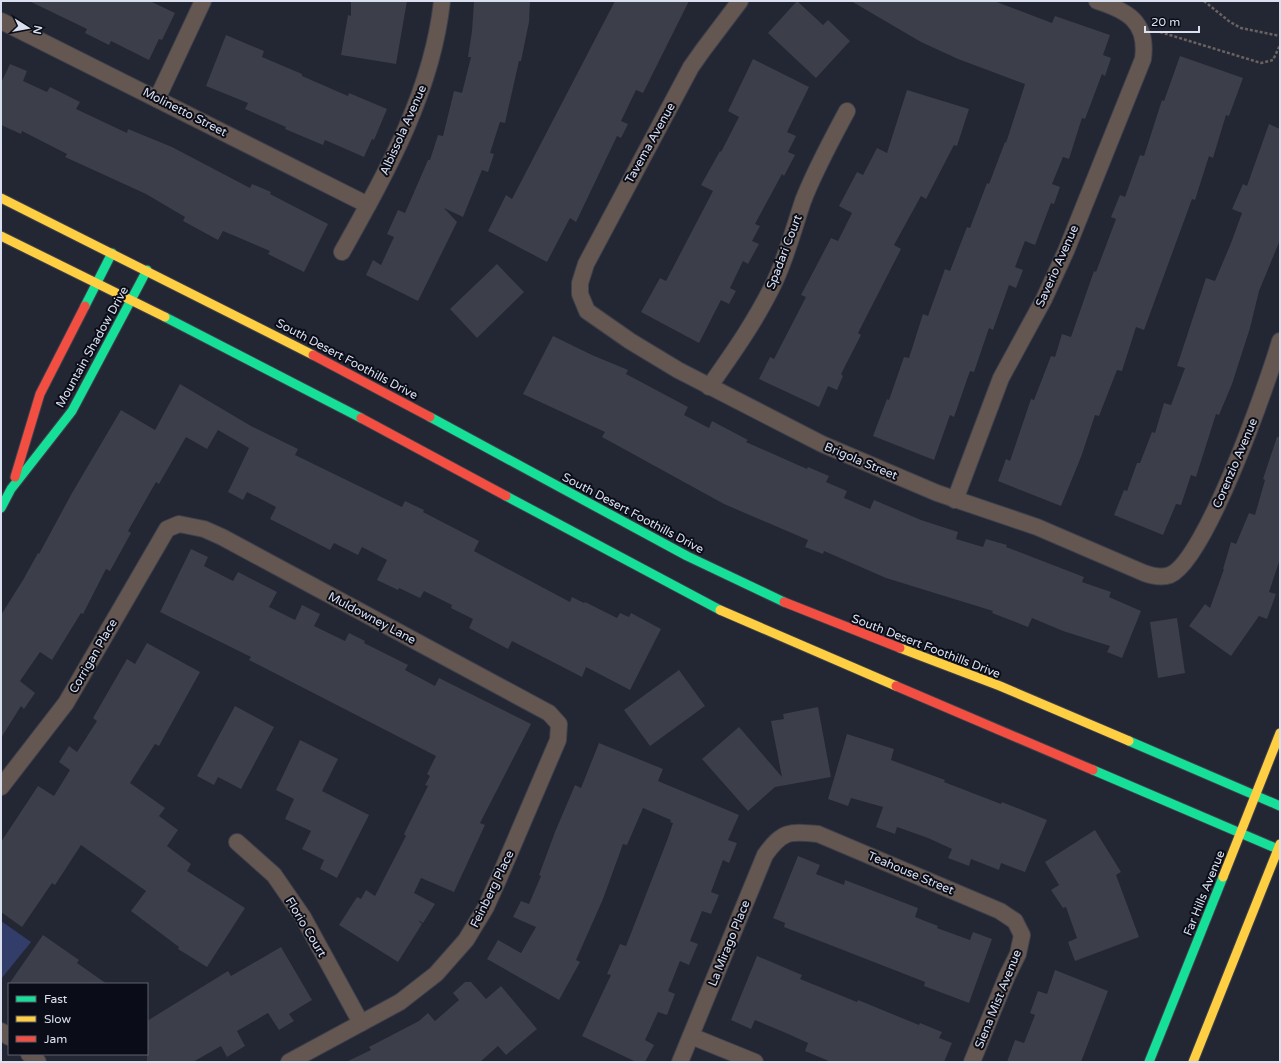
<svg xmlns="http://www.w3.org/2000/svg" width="1281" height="1063" viewBox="0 0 1281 1063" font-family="'Varela Round',sans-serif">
	<rect width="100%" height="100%" fill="#232633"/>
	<polygon fill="#333d6a" points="1,921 31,942 1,979"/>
	<g fill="#3c3e49">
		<polygon points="29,1 150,1 175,13 162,40 159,39 149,60 111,41 109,45 85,33 87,29"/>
		<polygon points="351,1 407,1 396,64 341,55 348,15 351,16"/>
		<polygon points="474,1 530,1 529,22 521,61 519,61 505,123 500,122 490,153 494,154 488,172 482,170 463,217 444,208 457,222 418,301 366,275 373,260 381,265 394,237 387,234 398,210 405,213 428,160 430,160 438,135 443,136 454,91 462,93 471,57 468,57 472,31"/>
		<polygon points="615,1 689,1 643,93 636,90 621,121 628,124 621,138 617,136 576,222 570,218 547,262 488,231 506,195 512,199"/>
		<polygon points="797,1 823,25 828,20 850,41 816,78 768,33"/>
		<polygon points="851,1 994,1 1052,23 1055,16 1110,35 1103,55 1111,58 1105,76 1102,74 1085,119 1082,118 1069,159 1063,157 1052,184 1060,187 1054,204 1051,203 1035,245 1025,241 1015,267 1023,270 1016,288 1009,285 993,330 989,328 974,372 970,371 954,417 950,415 934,460 873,436 887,399 889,400 904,357 909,358 923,314 928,316 945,269 950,271 967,227 970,228 987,183 989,184 1005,142 1006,143 1025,84 958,59 921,42"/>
		<polygon points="226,35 264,51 262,57 302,74 302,76 348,96 349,93 387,109 374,140 372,139 364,157 325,140 323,145 285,129 286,127 245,109 248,103 206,86"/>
		<polygon points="1180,56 1243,78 1229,116 1226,115 1213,158 1209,156 1195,200 1192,199 1144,330 1136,327 1122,371 1117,370 1099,416 1095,415 1081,457 1061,506 998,481 1006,459 1010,461 1031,399 1034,400 1051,356 1055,357 1062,334 1071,337 1094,271 1096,272 1116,219 1111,217 1120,195 1125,197 1140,155 1144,156 1162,100 1164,101"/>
		<polygon points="753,59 809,87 787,132 796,136 788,152 795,155 784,176 782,174 755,224 760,226 752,241 759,244 748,264 743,261 730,288 736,291 729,304 721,300 699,343 641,312 660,278 666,281 713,191 701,185 720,151 721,152 739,117 728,111"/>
		<polygon points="10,64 27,71 23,81 47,92 50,87 80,102 76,109 127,133 128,129 172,147 250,188 252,184 271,192 270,194 328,224 304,272 268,254 270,251 223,231 218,240 183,221 185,217 146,194 65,157 67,154 22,131 21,134 1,125 1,83"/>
		<polygon points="907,90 969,109 957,146 954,145 926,199 921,196 894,245 901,249 858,333 861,335 841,374 843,376 837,390 828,386 819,407 759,379 770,357 774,359 806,297 801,295 831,238 838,241 852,213 839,206 857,172 863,175 877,148 887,153"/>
		<polygon points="1269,124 1280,129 1280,240 1259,291 1250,328 1232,384 1219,415 1216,414 1196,477 1191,475 1181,505 1176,504 1163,535 1114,515 1124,490 1127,491 1137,463 1140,463 1152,432 1155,433 1164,403 1171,405 1185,368 1177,366 1206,278 1215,281 1231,243 1242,213 1232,209 1243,184 1247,186"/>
		<polygon points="497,264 524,292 477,338 450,309"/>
		<polygon points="553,336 592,355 628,370 626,374 688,407 684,415 709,428 712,421 748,440 746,442 807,469 808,467 829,476 826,482 847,491 844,498 870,509 874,500 921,520 958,532 956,539 983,547 986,539 1007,545 1006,547 1084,577 1082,582 1111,592 1109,597 1141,611 1122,658 1107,652 1110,646 1063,631 1032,618 1028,627 992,613 993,611 886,578 824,551 823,554 805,547 808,540 724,504 602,437 605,432 523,394"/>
		<polygon points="180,384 251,426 298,449 295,455 402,507 405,501 424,510 423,512 479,541 474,551 570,602 572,597 584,603 585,602 617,618 620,613 629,617 631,613 661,629 630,690 586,667 582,677 512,641 508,649 469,628 473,619 451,608 452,605 424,591 420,598 399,588 398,590 377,580 387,560 362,547 358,555 334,543 330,550 270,519 276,507 247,492 243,500 228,492 249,448 218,430 207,449 186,437 159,484 156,482 128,531 131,533 110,571 106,569 83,614 81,613 52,660 40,652 20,681 35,693 24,709 21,706 1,738 1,615 23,580 38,553 39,554 72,493 121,410 155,430"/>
		<polygon points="1277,437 1280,437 1280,559 1269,592 1276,594 1267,619 1259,616 1231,656 1189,626 1205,604 1210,608 1224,569 1223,569 1231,542 1236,544 1249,513 1255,515 1265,480 1263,479"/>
		<polygon points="191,549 208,557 204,566 233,581 238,572 277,592 269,607 295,620 302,605 320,614 314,626 345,641 349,633 365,641 364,643 408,665 405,670 435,686 439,678 531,724 480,823 485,825 454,892 421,878 414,893 435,904 423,923 418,920 422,924 398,962 339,925 357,897 361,899 366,890 375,896 406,836 404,834 428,786 425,785 430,776 427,774 436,756 249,660 251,657 160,612"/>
		<polygon points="1177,618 1185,673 1158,678 1150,622"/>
		<polygon points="147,643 200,672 159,746 155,744 130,783 165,808 159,816 178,830 167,846 191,864 187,871 245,908 207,967 178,949 179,947 131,911 146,891 81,845 55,885 52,883 22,927 1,912 1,842 38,786 54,796 70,770 59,762 69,746 77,752 97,721 93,718 127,659 135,664"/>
		<polygon points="679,670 705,706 650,746 624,710"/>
		<polygon points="235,706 274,727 241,789 218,777 214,785 197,776"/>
		<polygon points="818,707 831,777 775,787 748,811 702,759 739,727 782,777 771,721 784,719 783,714"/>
		<polygon points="847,734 894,749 891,760 945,780 944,782 1001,804 1002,802 1047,820 1025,872 1001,863 999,870 971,859 969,866 948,858 952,849 928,838 897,827 895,834 876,827 883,807 851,798 848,806 828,799"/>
		<polygon points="300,740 338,759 322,791 369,815 337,878 320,869 324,860 302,849 311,831 285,819 294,799 276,790"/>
		<polygon points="599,743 663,769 658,781 739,815 728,840 737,843 729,863 723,860 711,892 719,895 711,914 702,911 690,941 698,944 689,965 680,961 668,991 675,994 667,1015 658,1012 645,1040 654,1045 645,1062 636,1062 582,1036 611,975 607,974 620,944 626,946 668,838 673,823 670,822 671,820 643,808 627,845 623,844 603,899 576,960 580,962 559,1000 487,959 498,940 521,953 536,927 513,917 521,901 529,904 541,876 539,875 555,832 575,785 581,788"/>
		<polygon points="1095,830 1121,872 1116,875 1139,937 1075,961 1068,942 1077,938 1066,907 1063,908 1051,890 1059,885 1045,862"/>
		<polygon points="798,856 820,865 816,874 844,885 845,880 918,908 915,917 938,926 937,928 970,940 973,932 992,939 969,1003 924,986 925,982 784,927 785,923 773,918"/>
		<polygon points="43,935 79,960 77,963 107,984 9,984"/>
		<polygon points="281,947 312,1000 289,1014 294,1021 279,1030 268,1013 237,1031 245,1046 227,1057 221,1046 193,1062 147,1062 147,1021 228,971 231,976"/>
		<polygon points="757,956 802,975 800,979 857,1002 858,1000 919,1025 920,1023 942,1032 939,1038 952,1043 944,1062 831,1062 805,1051 808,1043 786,1033 755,1020 751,1029 731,1020"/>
		<polygon points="1055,970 1108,991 1081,1062 1007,1062 1015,1040 1024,1043 1035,1015 1030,1013 1038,991 1047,994"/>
		<polygon points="465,982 471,982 486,999 501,986 537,1029 506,1055 498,1046 480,1062 346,1062 371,1050 369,1047 419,1021 428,1013 435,1021 459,1000 453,993"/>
	</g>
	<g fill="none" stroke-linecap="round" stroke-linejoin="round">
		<g stroke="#3e414c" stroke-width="18">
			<g id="street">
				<path d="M740 1 703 50 691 67 586 264 580 283V294L587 311 630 341 678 370 822 444 937 493 1037 527 1144 573C1152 576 1162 578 1170 575 1206 560 1268 382 1280 341"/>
				<polyline points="1,21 368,205"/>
				<polyline points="157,99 203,1"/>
				<path d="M342 252C386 173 432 93 442 1"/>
				<path d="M709 387C733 353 757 319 775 281 787 255 794 228 803 201 815 170 831 141 847 111"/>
				<path d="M955 500 1001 378 1044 299 1066 251 1143 59C1148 22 1128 11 1097 1"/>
				<polyline points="1,787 66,703 167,529 179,524 204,529 222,537 549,713 559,724 558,740 499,878 486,907 466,940 436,974 400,1002 289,1062"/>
				<polyline points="237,842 274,875 303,917 361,1023"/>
				<polyline points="1,1031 9,1037"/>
				<polyline points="691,1036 755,1062"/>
				<polyline points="29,1054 38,1062"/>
				<path d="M680 1062 765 855C782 831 789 831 818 834L1000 911 1015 921 1022 935 1018 954 1007 976 972 1062"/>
			</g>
		</g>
		<g stroke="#3e414c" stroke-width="11">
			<g id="fast">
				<polyline points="85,306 112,253"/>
				<polyline points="165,317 361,418"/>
				<polyline points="430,417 687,556 784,602"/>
				<polyline points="506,496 720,610"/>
				<polyline points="1,508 11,489 72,411 147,270"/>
				<polyline points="1129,741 1280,806"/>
				<polyline points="1093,770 1280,850"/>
				<polyline points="1149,1062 1223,877"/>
			</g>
		</g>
		<g stroke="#3e414c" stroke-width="11">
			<g id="slow">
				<polyline points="1,198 313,355"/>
				<polyline points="1,236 165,317"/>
				<polyline points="720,610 896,686"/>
				<polyline points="900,648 1000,686 1129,741"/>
				<polyline points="1223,877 1280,733"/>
				<polyline points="1193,1062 1280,844"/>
			</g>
		</g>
		<g stroke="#3e414c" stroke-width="11">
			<g id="jam">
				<polyline points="313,355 430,417"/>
				<polyline points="361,418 506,496"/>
				<polyline points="15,477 40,394 85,306"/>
				<polyline points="784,602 900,648"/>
				<polyline points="896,686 1093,770"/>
			</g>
		</g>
		<g stroke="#6a6261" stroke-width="2.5" stroke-dasharray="3 2" stroke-linecap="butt">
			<polyline points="1204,1 1230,22 1241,28 1280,36"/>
			<polyline points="1160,32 1261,63 1273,60 1280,45"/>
		</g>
		<use href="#street" stroke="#645751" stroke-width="16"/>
		<use href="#fast" stroke="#16e098" stroke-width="9"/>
		<use href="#slow" stroke="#ffcf43" stroke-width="9"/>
		<use href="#jam" stroke="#f24e42" stroke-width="9"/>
	</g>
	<g text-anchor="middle" stroke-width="4" stroke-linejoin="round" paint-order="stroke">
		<g font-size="12" fill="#dbe0f0" stroke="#0a0d17">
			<text transform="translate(185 112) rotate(27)" y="4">Molinetto Street</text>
			<text transform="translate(403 130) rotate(-66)" y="4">Albissola Avenue</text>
			<text transform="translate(650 143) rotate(-61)" y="4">Tavema Avenue</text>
			<text transform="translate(784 252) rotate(-69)" y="4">Spadari Court</text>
			<text transform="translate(1057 266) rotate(-66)" y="4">Saverio Avenue</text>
			<text transform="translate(92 347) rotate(-61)" y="4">Mountain Shadow Drive</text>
			<text transform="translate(347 359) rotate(28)" y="4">South Desert Foothills Drive</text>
			<text transform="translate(861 461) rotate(23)" y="4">Brigola Street</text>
			<text transform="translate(1235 463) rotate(-67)" y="4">Corenzio Avenue</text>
			<text transform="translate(633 513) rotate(28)" y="4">South Desert Foothills Drive</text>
			<text transform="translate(372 618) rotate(28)" y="4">Muldowney Lane</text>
			<text transform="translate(926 646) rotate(21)" y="4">South Desert Foothills Drive</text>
			<text transform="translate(93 656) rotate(-60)" y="4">Corrigan Place</text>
			<text transform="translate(911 873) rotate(23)" y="4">Teahouse Street</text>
			<text transform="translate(492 889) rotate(-64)" y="4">Feinberg Place</text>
			<text transform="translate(1204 893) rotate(-68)" y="4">Far Hills Avenue</text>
			<text transform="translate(306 927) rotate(59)" y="4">Florio Court</text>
			<text transform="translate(729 943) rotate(-68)" y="4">La Mirago Place</text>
			<text transform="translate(998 999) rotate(-68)" y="4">Siena Mist Avenue</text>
		</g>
	</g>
	<rect width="1281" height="1063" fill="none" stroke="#dbe0f0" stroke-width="4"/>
	<rect x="8" y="983" width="140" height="72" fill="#0a0d17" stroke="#5e616e"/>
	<rect x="16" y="996" width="20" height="6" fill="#16e098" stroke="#5e616e"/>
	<text x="44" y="1003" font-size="12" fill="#dbe0f0">Fast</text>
	<rect x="16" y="1016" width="20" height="6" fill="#ffcf43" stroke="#5e616e"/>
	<text x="44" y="1023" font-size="12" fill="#dbe0f0">Slow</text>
	<rect x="16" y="1036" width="20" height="6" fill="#f24e42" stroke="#5e616e"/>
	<text x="44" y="1043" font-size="12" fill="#dbe0f0">Jam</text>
	<g transform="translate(28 28) rotate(101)" stroke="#0a0d17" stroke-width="3" paint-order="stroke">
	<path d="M0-3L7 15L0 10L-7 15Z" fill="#dbe0f0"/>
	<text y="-6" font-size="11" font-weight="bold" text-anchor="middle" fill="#dbe0f0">N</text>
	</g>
	<path d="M1145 26v6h54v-6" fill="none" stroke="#dbe0f0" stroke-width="2"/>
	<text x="1151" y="26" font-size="12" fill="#dbe0f0" stroke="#0a0d17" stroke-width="3" paint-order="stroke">20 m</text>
</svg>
